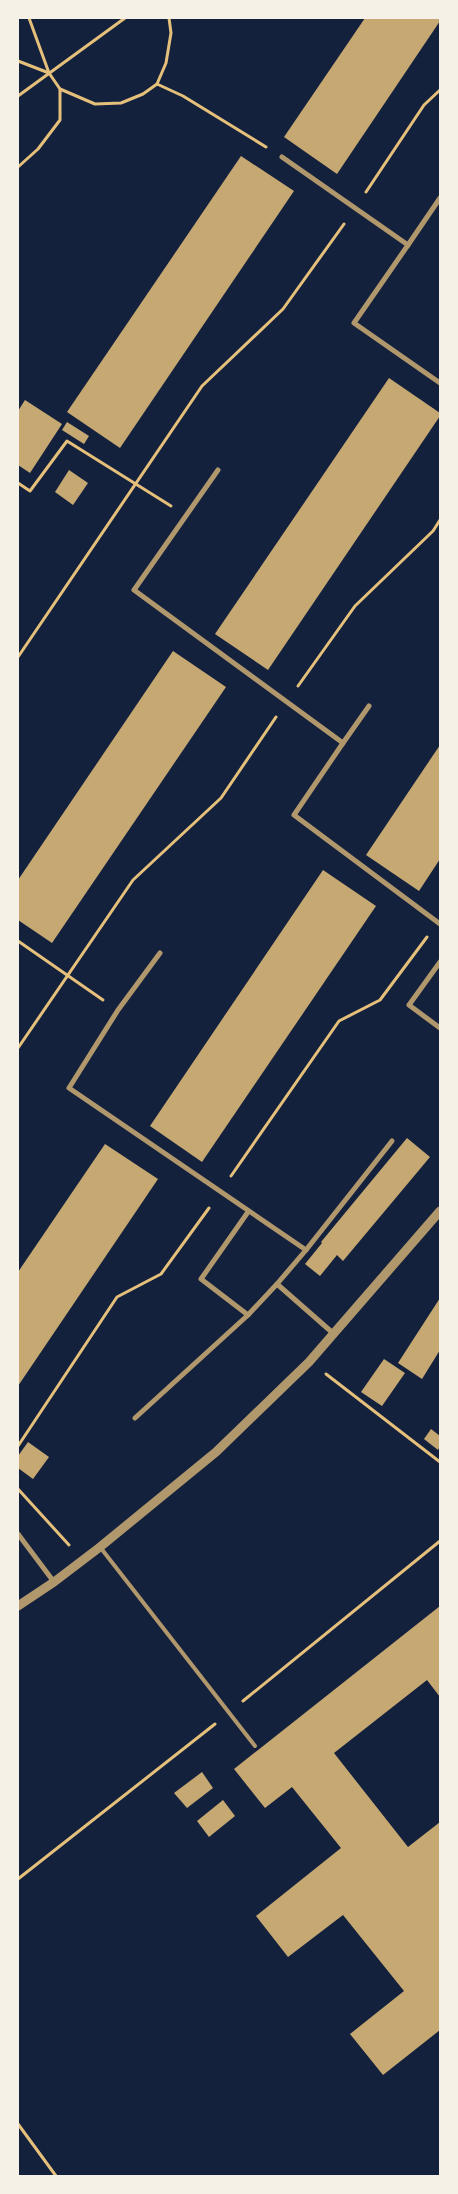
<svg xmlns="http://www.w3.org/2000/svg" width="458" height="2194" viewBox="0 0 458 2194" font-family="'Source Serif 4',serif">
	<rect width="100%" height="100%" fill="#14213d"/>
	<g fill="#c6a872">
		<polygon points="365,18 440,18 440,21 337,174 284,137"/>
		<polygon points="241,156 294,191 120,448 67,412"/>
		<polygon points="389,378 440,413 440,416 268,670 215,634"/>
		<polygon points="25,400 62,424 30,473 18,465 18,411"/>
		<polygon points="67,422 89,436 84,444 62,430"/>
		<polygon points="69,470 88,483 73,505 55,492"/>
		<polygon points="173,651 226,687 52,943 18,920 18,880"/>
		<polygon points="440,745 440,859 419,891 366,855"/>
		<polygon points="323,870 376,906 202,1162 150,1126"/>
		<polygon points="407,1138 430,1157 343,1261 337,1255 320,1276 305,1264 322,1243 321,1242"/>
		<polygon points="105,1144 158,1179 18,1386 18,1272"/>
		<polygon points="440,1298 440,1350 422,1379 398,1363"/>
		<polygon points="384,1359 405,1373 382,1406 361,1392"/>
		<polygon points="431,1429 440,1436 440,1446 438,1450 424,1439"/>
		<polygon points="28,1442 49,1457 33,1479 18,1468 18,1456"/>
		<polygon points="440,1606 440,1697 427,1680 334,1753 408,1847 440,1822 440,2030 383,2075 350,2034 404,1991 343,1915 288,1957 256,1916 341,1848 292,1787 265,1808 234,1769"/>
		<polygon points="202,1772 213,1788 187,1808 174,1793"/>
		<polygon points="223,1800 235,1816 209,1837 197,1821"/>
	</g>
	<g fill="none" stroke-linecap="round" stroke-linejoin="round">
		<g stroke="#e5c07b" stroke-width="3">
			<polyline points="29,18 49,73 60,89"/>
			<polyline points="18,61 49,73"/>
			<polyline points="157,84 183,96 266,147"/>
			<polyline points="18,96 125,18"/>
			<polyline points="18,167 38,149 60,120 60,89 95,104 121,103 143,94 157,84 166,63 171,33 169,18"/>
			<polyline points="366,192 424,105 440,90"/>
			<polyline points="18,483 30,491 67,441 171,506"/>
			<polyline points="18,657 202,386 283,309 344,224"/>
			<polyline points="298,686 355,606 433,531 440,520"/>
			<polyline points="18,941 103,1000"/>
			<polyline points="18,1048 133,880 221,798 276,717"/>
			<polyline points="231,1176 339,1021 380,1000 427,937"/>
			<polyline points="326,1374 440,1462"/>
			<polyline points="18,1446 117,1297 161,1274 209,1208"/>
			<polyline points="18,1489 69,1545"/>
			<polyline points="243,1701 440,1541"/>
			<polyline points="18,1879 215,1724"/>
			<polyline points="18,2124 56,2176"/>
		</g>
		<polyline stroke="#b1986c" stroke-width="4" points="100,1547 255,1746"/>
		<g stroke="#b1986c" stroke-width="5">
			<polyline points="282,157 408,245 354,323 440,383"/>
			<polyline points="408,245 440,198"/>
			<polyline points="218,470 134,590 343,743 294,815 440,924"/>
			<polyline points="343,743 369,706"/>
			<polyline points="160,953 118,1010 69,1088 306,1250 277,1284 334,1334"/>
			<polyline points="440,962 409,1005 440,1028"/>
			<polyline points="306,1250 392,1141"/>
			<polyline points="248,1315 201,1279 248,1212"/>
			<polyline points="135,1418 248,1315 277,1284"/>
			<polyline points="18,1534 54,1582"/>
		</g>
		<polyline stroke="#b1986c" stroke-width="9" points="18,1606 54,1582 100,1547 216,1452 309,1362 440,1211"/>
	</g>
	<rect width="458" height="2194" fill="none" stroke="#f6f1e7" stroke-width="38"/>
</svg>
